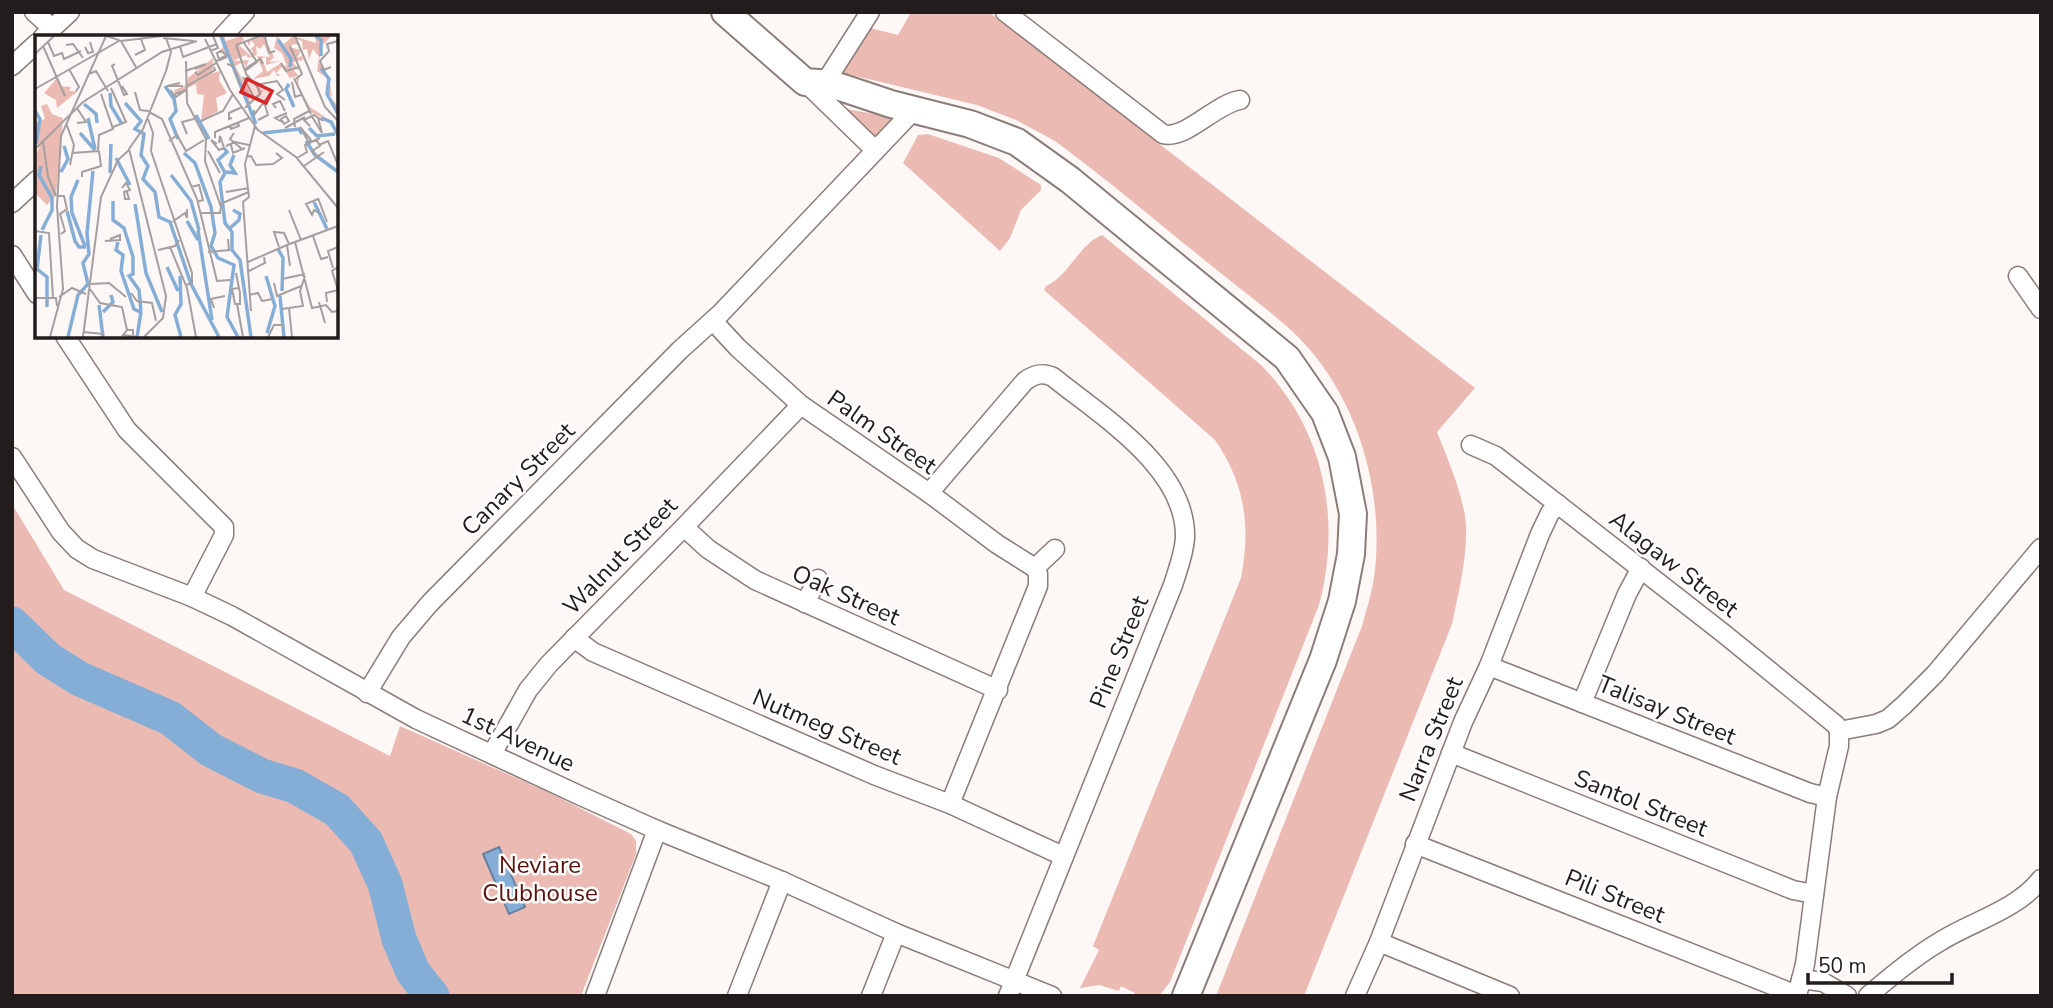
<svg xmlns="http://www.w3.org/2000/svg" width="2053" height="1008" viewBox="0 0 2053 1008" font-family="'Nunito Sans',sans-serif">
	<rect width="100%" height="100%" fill="#fdf7f6"/>
	<g fill="#ebbbb3">
		<path d="M911 12H989L1475 388 1437 432C1447 457 1458 483 1464 510 1471 544 1459 590 1452 624L1304 996H1216L1362 626C1367 608 1373 589 1375 570 1384 485 1355 390 1292 331 1262 304 1228 280 1197 254 1150 216 1104 177 1055 141L1016 120 977 105 843 73 840 68 866 27 898 35Z"/>
		<polygon points="841,108 885,116 891,119 891,121 874,137"/>
		<polygon points="928,134 999,158 1041,185 1041,190 1021,210 1010,238 1000,251 903,163 918,135"/>
		<path d="M1102 235 1261 365C1324 429 1342 519 1319 605L1170 982 1159 996H1134L1135 993 1121 986 1119 991 1099 985 1080 988 1099 950 1093 946 1241 578C1251 527 1245 483 1215 440L1044 290 1046 286C1070 275 1079 244 1102 235Z"/>
		<polygon points="12,504 64,590 390,756 400,726 550,793 631,834 636,841 636,854 581,996 12,996"/>
	</g>
	<polygon fill="#85aed7" stroke="#67829f" stroke-width="2" points="499,847 525,907 509,914 483,854"/>
	<g fill="none" stroke-linecap="round" stroke-linejoin="round">
		<polyline stroke="#85aed7" stroke-width="35" points="12,624 48,659 80,679 170,718 211,750 262,776 295,786 337,810 366,842 385,884 399,939 413,972 432,996"/>
		<g stroke="#8a7c79" stroke-width="21">
			<g id="street">
				<polyline points="34,12 52,28"/>
				<path d="M1005 12 1163 134C1186 140 1215 104 1240 100"/>
				<polyline points="43,37 70,12"/>
				<polyline points="222,37 245,12"/>
				<polyline points="12,66 37,43"/>
				<polyline points="805,82 875,150"/>
				<polyline points="824,84 870,12"/>
				<polyline points="12,203 37,180"/>
				<polyline points="12,255 37,294"/>
				<polyline points="2018,276 2041,309"/>
				<polyline points="713,321 738,348 801,405 929,493 997,544 1035,568"/>
				<polyline points="65,336 127,430 224,527 224,535 192,597"/>
				<polyline points="1471,445 1496,456 1723,633 1836,725 1839,731 1839,746 1827,797 1805,964 1797,996"/>
				<polyline points="12,457 61,532 77,549 93,559 192,597 232,616 416,719 581,796 657,830 782,881 896,933 1052,996"/>
				<path d="M929 493 1025 381C1035 374 1043 372 1053 377 1101 416 1187 468 1185 538 1184 554 1178 569 1173 585L1008 996"/>
				<polyline points="684,527 708,549 755,580 998,690"/>
				<polyline points="1035,568 1055,549"/>
				<polyline points="805,603 818,579"/>
				<polyline points="574,638 593,652 874,775 950,804 1063,856"/>
				<polyline points="1489,666 1810,793 1827,797"/>
				<polyline points="367,693 401,637 430,603 680,350 721,313 914,110"/>
				<polyline points="1582,703 1627,594 1641,568"/>
				<polyline points="1839,731 1876,724 1888,719 1904,705 1935,674 2041,548"/>
				<polyline points="1451,753 1793,890 1814,894"/>
				<polyline points="492,754 528,690 549,664 684,527 801,405"/>
				<polyline points="950,804 1038,586 1038,574 1035,568"/>
				<polyline points="1415,844 1797,995"/>
				<polyline points="1379,942 1510,996"/>
				<polyline points="1801,979 1823,982 1847,996"/>
				<polyline points="595,996 657,830"/>
				<polyline points="737,996 782,881"/>
				<polyline points="871,996 896,933"/>
				<polyline points="1355,996 1379,942 1463,722 1489,666 1540,534 1550,513 1558,504"/>
				<path d="M1868 996C1891 976 1915 956 1941 941 1973 921 2017 910 2041 879"/>
			</g>
		</g>
		<g stroke="#8a7c79" stroke-width="30">
			<polyline id="secondary" points="725,12 805,82 831,84 891,104 970,124 1017,142 1070,180 1287,358 1325,413 1342,457 1353,514 1351,554 1342,601 1323,660 1186,996"/>
		</g>
		<use href="#street" stroke="#fff" stroke-width="18"/>
		<use href="#secondary" stroke="#fff" stroke-width="26"/>
	</g>
	<g text-anchor="middle" stroke-width="5" stroke-linejoin="round" paint-order="stroke">
		<g font-size="24" fill="#221c1c" stroke="#fff">
			<text transform="translate(882 432) rotate(35)" y="8">Palm Street</text>
			<text transform="translate(518 479) rotate(-45)" y="8">Canary Street</text>
			<text transform="translate(620 556) rotate(-46)" y="8">Walnut Street</text>
			<text transform="translate(1674 564) rotate(38)" y="8">Alagaw Street</text>
			<text transform="translate(846 595) rotate(24)" y="8">Oak Street</text>
			<text transform="translate(1119 652) rotate(-68)" y="8">Pine Street</text>
			<text transform="translate(1667 710) rotate(22)" y="8">Talisay Street</text>
			<text transform="translate(827 727) rotate(23)" y="8">Nutmeg Street</text>
			<text transform="translate(518 739) rotate(25)" y="8">1st Avenue</text>
			<text transform="translate(1431 739) rotate(-68)" y="8">Narra Street</text>
			<text transform="translate(1641 803) rotate(22)" y="8">Santol Street</text>
			<text transform="translate(1615 896) rotate(22)" y="8">Pili Street</text>
		</g>
		<g font-size="24" fill="#59110b" stroke="#fff">
			<text x="540" y="873">Neviare<tspan x="540" dy="28">Clubhouse</tspan></text>
		</g>
	</g>
	<g transform="translate(35 35)">
		<rect width="303" height="303" fill="#fdf7f6"/>
		<path d="M185 1H189L191 6 207 1 209 5 203 9 216 21 218 15 214 16 210 11 215 15 220 10 216 5 214 11 212 6 229 1 239 22 234 27 245 26 231 30V22L227 23 232 37 246 28 252 32 247 18 239 13 242 1 249 9 258 1 281 8 280 1H296L286 12 284 27 294 43 297 61 293 59 302 70 303 79 291 59 292 43 282 36 284 22 278 14 274 24 272 14 268 15 267 6 260 3 263 10 259 9 254 12 266 15 262 23 267 21 268 25 258 27 264 36 256 31 264 42 263 51 275 72 296 86 303 100 295 87 276 77 262 51V41L255 43 247 32 241 38 246 40 242 41 239 35 234 41 218 44 228 36 222 21 235 22 229 9 225 14 221 11 222 20 213 23 211 20 198 26 214 25 211 32 208 27 200 31 215 58 214 67 224 58 222 50 228 57 212 71 196 22 183 17 188 12ZM178 23V38L185 36 184 45 192 58 181 63 183 76 166 86 169 60 162 59 161 49 140 59 139 55 152 50 153 43ZM22 43 25 51 36 52 34 56H43L22 73 21 65 9 58ZM12 69 17 79 28 83 21 160 12 170 0 158V119L4 114 0 87 10 84 6 71Z" fill="#ebbbb3"/>
		<path fill="none" stroke="#85aed7" stroke-width="3.5" d="M186 1 221 89M281 1 286 5V21M243 5 256 24 255 32M286 33 294 44 292 59 303 79M254 49 251 54 259 72M130 51 139 64 141 76 135 84 143 104M75 58 76 71 87 89M90 68 106 86 100 94 109 99 106 120 113 131 108 144 120 157 124 182 135 187 156 249 184 302M49 69 61 79 62 88M0 76 5 84 1 109M161 80 174 104M53 83 60 114M286 83 296 87 303 100M274 93 282 101 300 99M45 98 60 115M228 98 264 94 267 99M271 106 280 120 303 137M189 113 192 117 183 125 190 138M149 118 160 128 176 172 180 198 176 211 183 223 199 230 192 282 203 302M81 123 95 150M6 131 4 140 17 163V175L7 195M26 137 33 124 29 111M191 137 200 138 195 130 199 120M75 138 76 109M190 138 185 147 190 188 197 197V215L205 225 216 302M136 140 156 166 164 195M43 145 36 162 37 178 50 211M78 166V185L89 193 98 222V239L94 241 104 255 106 277M279 167 292 194M100 169 111 238 127 277M32 176 40 206 44 212H51M152 186 163 205M195 193 204 185 205 179 198 175M163 195 177 285M6 200 2 234 12 242V272M83 207 81 215 88 220 86 236 99 274 105 277M243 214 248 223 247 256M132 232 143 256M145 241 146 269 140 280 146 302M231 241 240 271 232 298M245 261 249 302M64 270 68 302M68 277 78 267 76 260M33 302 43 260 53 249 48 228 54 219 52 198 58 136M102 302 106 277"/>
		<path fill="none" stroke="#a59f9f" stroke-width="2" d="M72 1 86 6 127 1M260 1 290 72 303 86M230 2 234 18 240 16M128 3 159 6M170 4 195 55 223 95 261 122 303 173M86 6 102 34M13 7 19 21 27 18 29 24 46 16M209 8 222 27 210 36M31 10 38 9 48 23M201 10 211 39 222 51M201 10 225 1M8 11 30 61M145 11 148 22 182 9M255 11 267 39 261 44M50 12 53 18 58 17 55 7M175 16 183 13 178 1M0 19 19 1M100 20 110 15 106 4M151 26 152 68 171 104 170 126 186 172 185 178H165M181 27 183 25 185 24 186 23 192 20 186 16 182 18 183 22 185 24V25L192 22M246 28 251 36 264 32M80 29 77 31 89 60 92 59 87 51M192 29 198 31 205 50M296 32 289 35 285 26 294 16 292 9 303 6M34 34 44 52 41 56M210 34 225 24 228 29M150 36 171 29 160 34M160 37 163 40 181 28M54 39 61 36 73 56M208 42 220 64M259 43 276 79M257 47 260 62 266 60M145 48 132 51H148M221 50 242 46 248 55 242 59 250 65M152 51 180 35 179 32M76 53 91 87 78 92M0 54 84 6M135 55 141 62 151 55 140 59M100 57 105 75 114 76M210 73 225 59 222 51M241 73 238 69 245 66 250 76M219 75V80L235 59M114 77 127 84 162 164 182 246 195 245M276 80 287 98 283 83M251 81 254 86 249 89 246 84ZM197 83 194 84V78L207 72M113 84 118 98 116 116 157 238V248L151 250M223 85 233 80 229 67M166 86 188 76 198 59M247 87 240 83 252 78M31 88 39 110 35 130M42 88 51 87 42 73M203 88 204 91 196 94 195 91ZM275 91 269 85 279 80 288 86M260 92 259 84 274 76M250 93 270 82M199 98 195 104 207 114M152 99 147 87 159 84M180 103V97L214 83M276 105 265 92 273 106H282L285 111 277 116 283 122M8 106 13 142 21 161M134 106 142 100 151 116 169 105M182 109 176 105 184 115 189 113 185 101 184 108M196 110 198 118 210 113M284 110 293 106 303 130M191 111 200 107 214 110M0 114 48 67 127 17 162 6M173 116 185 138M38 118 63 116 64 100 78 94 66 59M211 122 216 121 221 130 238 129 247 123 241 118M262 123 272 117 270 110 285 103M269 131 289 117M47 142V137L66 131 64 116M156 152 164 150 168 165 162 167M87 153 91 148 95 155 89 157 90 164H94L92 157M191 157 214 153M23 161H29L32 174 25 179 30 196 26 199M283 163 292 187M283 164 271 169 277 180 279 175 284 178M185 169 214 157M254 175 266 205M137 187 150 178 152 183V174M0 196 14 198 18 263M278 201 286 224 293 222M70 206 85 205V200L75 204M260 207 277 273 291 270 297 277 303 276M135 212 152 253 161 302M244 212 239 197 249 198 254 209M123 215 140 211 144 205M173 217 194 215 193 204M213 227 252 210M255 231 252 210 303 191M303 232 297 236 303 255M298 233 293 216 303 212M214 236 230 228 229 222M201 238 205 258V269H200L197 254 203 253M247 244 270 239M239 248 242 261 266 251M56 249 74 248 91 262M55 254 65 268 87 272 92 295H98V300M96 258 102 266 117 268 121 286M214 260 223 258 227 266 238 264M24 262 37 253 51 259M0 263H21L22 271M284 267 290 288M292 267 291 258 303 255M202 269 208 302M179 273 176 264 190 261M254 273 257 302M247 274 268 271 265 256 270 241M216 276 208 167 214 162 210 129 220 91M92 295 88 300 103 302M48 297 69 299M15 302 28 254 22 171 26 101 71 1M48 302 66 162 83 125 94 115M109 302 128 283 131 261 94 114 108 94 131 36 136 17 131 3M233 302 239 290H248"/>
		<path fill="#d62828" fill-opacity="0.15" stroke="#d62828" stroke-width="3.5" d="M212 44 237 56 231 68 206 57Z"/>
		<rect width="303" height="303" fill="none" stroke="#221c1c" stroke-width="3.5"/>
	</g>
	<rect width="2053" height="1008" fill="none" stroke="#221c1c" stroke-width="28"/>
	<path d="M1808 973v10h144v-10" fill="none" stroke="#221c1c" stroke-width="3.5"/>
	<text x="1818" y="973" font-size="21" fill="#221c1c" stroke="#ffffff" stroke-width="5" paint-order="stroke">50 m</text>
</svg>
